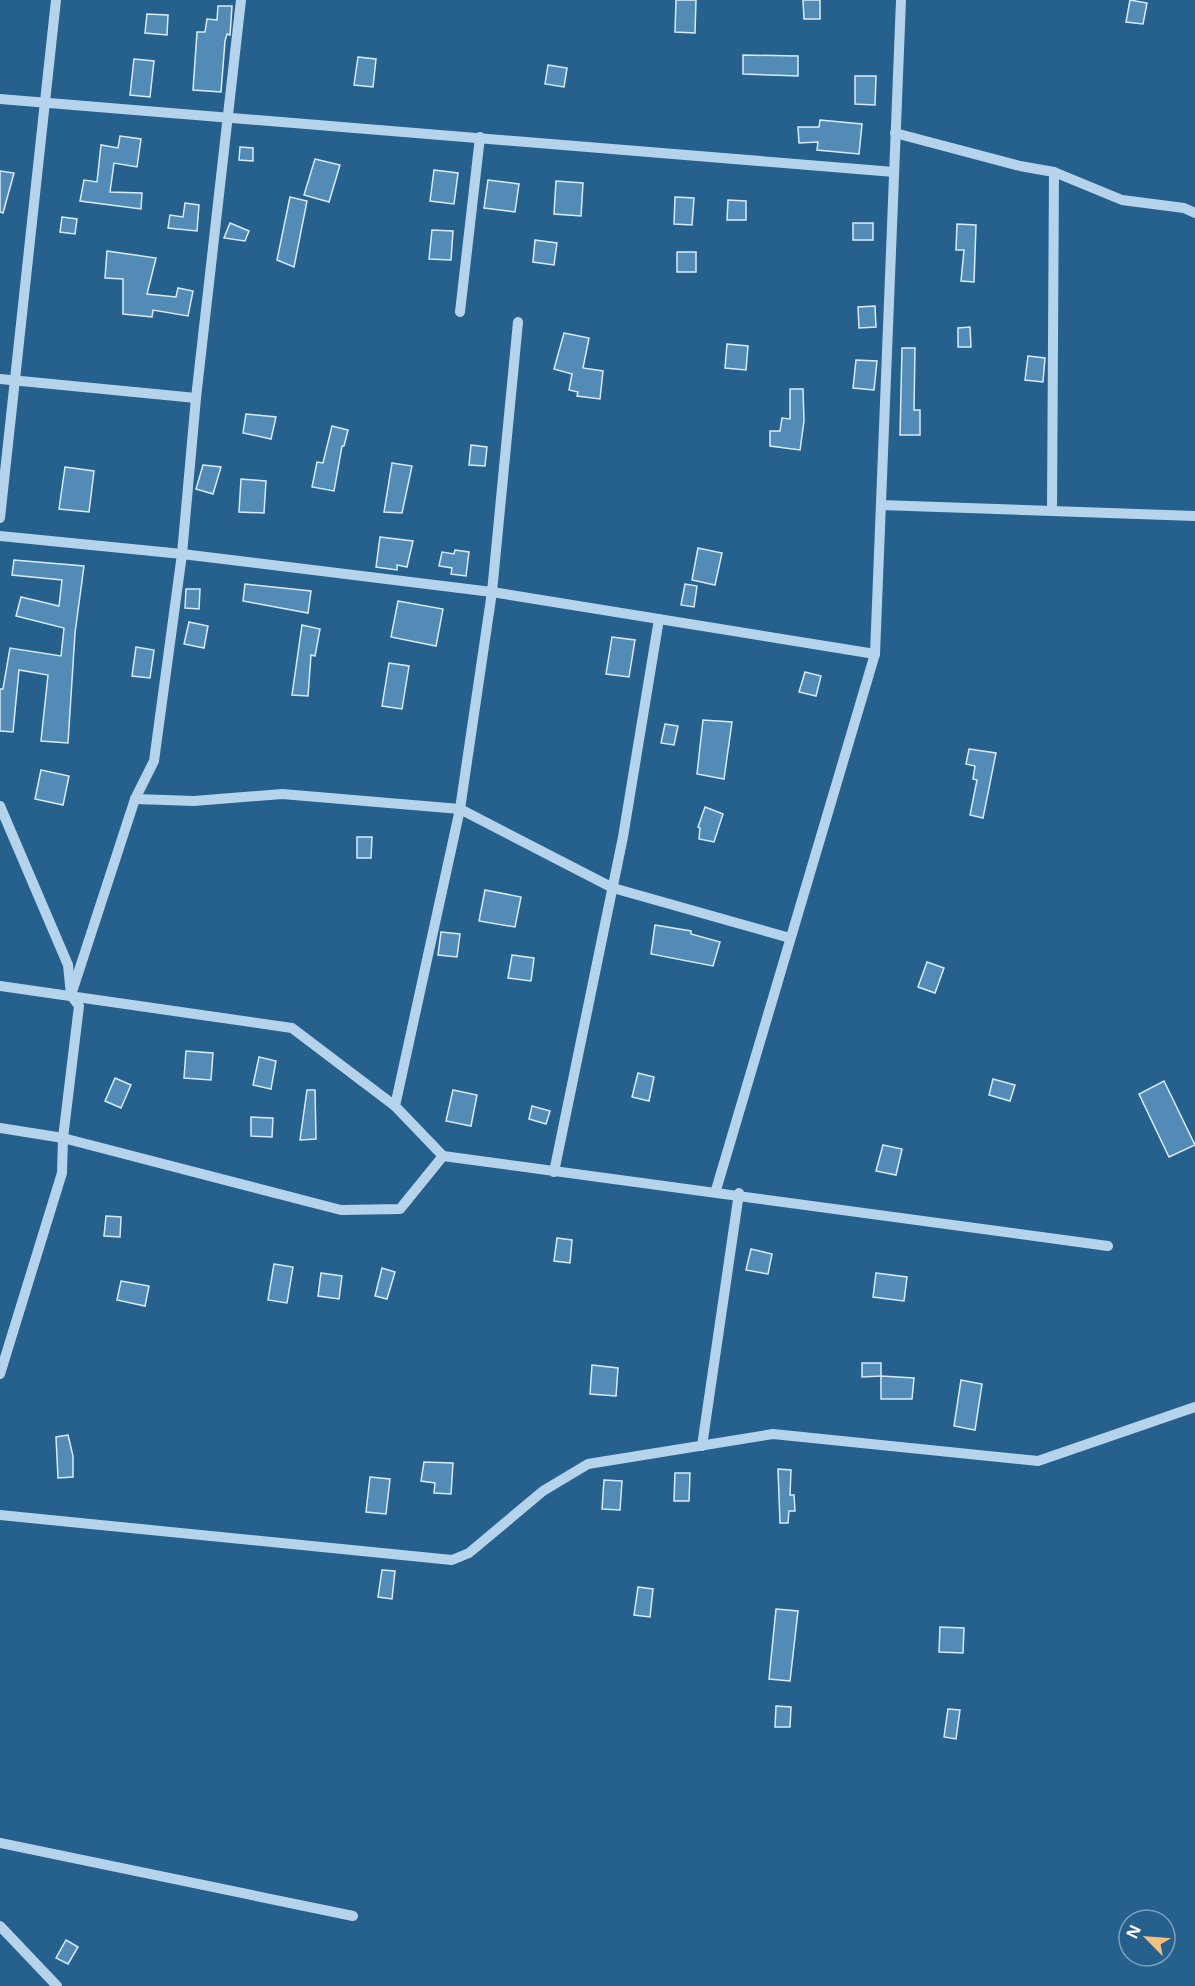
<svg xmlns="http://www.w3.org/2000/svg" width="1195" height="1986" viewBox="0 0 1195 1986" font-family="'Open Sans',sans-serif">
	<rect width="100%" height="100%" fill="#26608d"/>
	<g fill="#528bb5" stroke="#d9ebf8" stroke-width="1.5">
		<polygon points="676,0 696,0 695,33 675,32"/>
		<polygon points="803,0 820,0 820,19 804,19"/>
		<polygon points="1130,0 1147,3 1143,24 1126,22"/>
		<polygon points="218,6 232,6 230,35 227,34 225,41 221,92 193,90 197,32 205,32 207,19 217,20"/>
		<polygon points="147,14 168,15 167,35 145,33"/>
		<polygon points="743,55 798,56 798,76 743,74"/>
		<polygon points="358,57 376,59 373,87 354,85"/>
		<polygon points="134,59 154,61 150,97 130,95"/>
		<polygon points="548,65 567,68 564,87 545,84"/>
		<polygon points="855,76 876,76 875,105 855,104"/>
		<polygon points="820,120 862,124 859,154 817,150 818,142 799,143 798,127 819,127"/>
		<polygon points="120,136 141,139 137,167 114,163 110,192 142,193 141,209 80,201 84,180 97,182 101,145 118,148"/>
		<polygon points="240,147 253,148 253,161 239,160"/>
		<polygon points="315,159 340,165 329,202 304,195"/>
		<polygon points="434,170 458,173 454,204 430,201"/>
		<polygon points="0,171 14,173 3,213 0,212"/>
		<polygon points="488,180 519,184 515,212 484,208"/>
		<polygon points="556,181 583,183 581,216 554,214"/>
		<polygon points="290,197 307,201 294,267 277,260"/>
		<polygon points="675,197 694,198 692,225 674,224"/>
		<polygon points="728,200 746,201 746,220 727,220"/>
		<polygon points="185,203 199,205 197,231 168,228 170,215 183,217"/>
		<polygon points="62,217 77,219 75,234 60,232"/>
		<polygon points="230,223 249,231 245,241 224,238"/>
		<rect x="853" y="223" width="20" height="17"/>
		<polygon points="957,224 976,225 974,282 961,281 964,250 956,250"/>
		<polygon points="432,230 453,231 451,260 429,259"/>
		<polygon points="535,240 557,243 554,265 533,262"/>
		<polygon points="107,251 156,258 147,294 176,297 178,288 193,291 188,316 153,310 152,317 123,314 123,279 105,278"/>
		<rect x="677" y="252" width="19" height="20"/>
		<polygon points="875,306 876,327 859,328 858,307"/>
		<polygon points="970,327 971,347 958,347 958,328"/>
		<polygon points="564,333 589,338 583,368 603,371 600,399 577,396 578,392 569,390 572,374 554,369"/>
		<polygon points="727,344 748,346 746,370 725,368"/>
		<polygon points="902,348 915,348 914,410 920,410 920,435 900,435"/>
		<polygon points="1028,356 1045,358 1043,382 1025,380"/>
		<polygon points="856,360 877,361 874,390 853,388"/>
		<polygon points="790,389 803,389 804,421 800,450 770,446 770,431 780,431 782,418 790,419"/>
		<polygon points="246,414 276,417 271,439 243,433"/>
		<polygon points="332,426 348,430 344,446 342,446 334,491 312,487 317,462 323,463"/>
		<polygon points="471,445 487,447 485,466 469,465"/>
		<polygon points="392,463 412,466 402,513 384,512"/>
		<polygon points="203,465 221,467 213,494 196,489"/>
		<polygon points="65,467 94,471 89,512 59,509"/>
		<polygon points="241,479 266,481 264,513 239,512"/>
		<polygon points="380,537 413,541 407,567 397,565 397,570 376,567"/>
		<polygon points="698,548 722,553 715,585 692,580"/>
		<polygon points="455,550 469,552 466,576 451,574 452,568 439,566 442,552 454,554"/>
		<polygon points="14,560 84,566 75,633 68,743 41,741 48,675 19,670 13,732 0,731 0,689 3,689 10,648 61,656 64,628 16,616 21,597 59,606 62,580 12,575"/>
		<polygon points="245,584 311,591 308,613 243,601"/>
		<polygon points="685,584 697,586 694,607 681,605"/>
		<polygon points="186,589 200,589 199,609 185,608"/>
		<polygon points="398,601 443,609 436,646 391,637"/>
		<polygon points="189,622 208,626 204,648 184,644"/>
		<polygon points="302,625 320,629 315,656 311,655 308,696 292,695"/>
		<polygon points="612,637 635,640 629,677 606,674"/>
		<polygon points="136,647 154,650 150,678 132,676"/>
		<polygon points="389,663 409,666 402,709 382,706"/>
		<polygon points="805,672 821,676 816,696 799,692"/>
		<polygon points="703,720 732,722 724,779 697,774"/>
		<polygon points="665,724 678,726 674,745 661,743"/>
		<polygon points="969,749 996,753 983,818 970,815 977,780 973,779 975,766 966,764"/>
		<polygon points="41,770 69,776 63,805 35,799"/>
		<polygon points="705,807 723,814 714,842 699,839 700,828 698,827"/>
		<polygon points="357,837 372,837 371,858 357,858"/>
		<polygon points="485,890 521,897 515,927 479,921"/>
		<polygon points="655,925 691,931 691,934 720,942 713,966 651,954"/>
		<polygon points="441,932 460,934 457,957 438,955"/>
		<polygon points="512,955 534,958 531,981 508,978"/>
		<polygon points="927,962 944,968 935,993 918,987"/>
		<polygon points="186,1051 213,1053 211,1080 184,1078"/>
		<polygon points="259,1057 276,1061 271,1089 253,1085"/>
		<polygon points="638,1073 654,1077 649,1101 632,1097"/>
		<polygon points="115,1078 131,1085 121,1108 105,1101"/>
		<polygon points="993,1079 1015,1085 1010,1101 989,1095"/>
		<polygon points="1164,1081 1195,1145 1169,1157 1139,1094"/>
		<polygon points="307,1090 315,1090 316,1139 300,1140"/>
		<polygon points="453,1090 477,1095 471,1126 446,1121"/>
		<polygon points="532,1106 550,1111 546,1124 529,1119"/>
		<polygon points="251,1117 273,1118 272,1137 251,1136"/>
		<polygon points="883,1145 902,1149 896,1175 876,1171"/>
		<polygon points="106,1216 121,1217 120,1237 104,1236"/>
		<polygon points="557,1238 572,1240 570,1263 554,1261"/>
		<polygon points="751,1249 772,1254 768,1274 746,1270"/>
		<polygon points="274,1264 293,1267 287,1303 268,1300"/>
		<polygon points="382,1268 395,1272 387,1299 375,1296"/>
		<polygon points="321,1273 342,1276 339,1299 318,1296"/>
		<polygon points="876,1273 907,1277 904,1301 873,1297"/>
		<polygon points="121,1281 149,1286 145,1306 117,1300"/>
		<polygon points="862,1363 881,1363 881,1376 862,1377"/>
		<polygon points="592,1365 618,1368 616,1396 590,1394"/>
		<polygon points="881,1376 914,1378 912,1399 881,1399"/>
		<polygon points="961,1380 982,1384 975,1430 954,1426"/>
		<polygon points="68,1435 73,1456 73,1477 58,1478 56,1437"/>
		<polygon points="424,1462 453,1463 451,1494 434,1493 435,1483 421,1481"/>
		<polygon points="778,1469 791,1470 790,1495 794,1495 795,1511 789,1511 788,1523 780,1523"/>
		<polygon points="675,1473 690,1473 689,1501 674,1501"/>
		<polygon points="370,1477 390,1479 386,1514 366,1512"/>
		<polygon points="604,1480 622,1481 620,1510 602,1509"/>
		<polygon points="382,1570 395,1571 392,1599 378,1597"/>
		<polygon points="638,1587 653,1589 650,1617 634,1615"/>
		<polygon points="776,1609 798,1611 790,1681 769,1679"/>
		<polygon points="940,1627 964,1628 963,1653 939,1652"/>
		<polygon points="776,1706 791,1707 790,1727 775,1727"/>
		<polygon points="948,1709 960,1710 956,1739 944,1737"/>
		<polygon points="66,1940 78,1947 68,1964 56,1958"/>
	</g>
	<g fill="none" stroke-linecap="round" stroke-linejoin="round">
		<g stroke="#b5d4eb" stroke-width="10">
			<polyline points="0,99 894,172"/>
			<polyline points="895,133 1020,166 1054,172 1122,200 1184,208 1195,213"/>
			<polyline points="460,312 480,137"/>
			<polyline points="0,379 196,398"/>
			<polyline points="881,505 1195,516"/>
			<polyline points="1052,511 1054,172"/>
			<polyline points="0,518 56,0"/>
			<polyline points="0,536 182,554 492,592 875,654"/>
			<polyline points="135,799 194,801 282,794 460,809 613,888 790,938"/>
			<polyline points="0,806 68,965 71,995 79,1006 63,1138 62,1173 0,1374"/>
			<polyline points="0,986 292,1028 395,1106"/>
			<polyline points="71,995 135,799 154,761 182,554 196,398 241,0"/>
			<path d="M0 1128 63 1138 341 1210 400 1209 443 1156C664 1185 886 1214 1108 1246"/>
			<polyline points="443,1156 395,1106 460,809 492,592 518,322"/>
			<polyline points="554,1172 623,837 659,619"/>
			<polyline points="716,1190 875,654 901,0"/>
			<polyline points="702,1446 739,1193"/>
			<polyline points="0,1515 452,1560 469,1553 543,1491 588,1464 773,1434 1038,1461 1195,1407"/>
			<polyline points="0,1843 353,1916"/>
			<polyline points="0,1926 57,1986"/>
		</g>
	</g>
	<g transform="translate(1147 1938) rotate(295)"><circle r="28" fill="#26608d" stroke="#7da0bb" stroke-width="1.5"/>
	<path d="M0-4.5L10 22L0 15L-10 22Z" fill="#f4c17a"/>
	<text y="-9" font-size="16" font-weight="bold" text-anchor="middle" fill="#ffffff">N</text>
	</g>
</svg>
